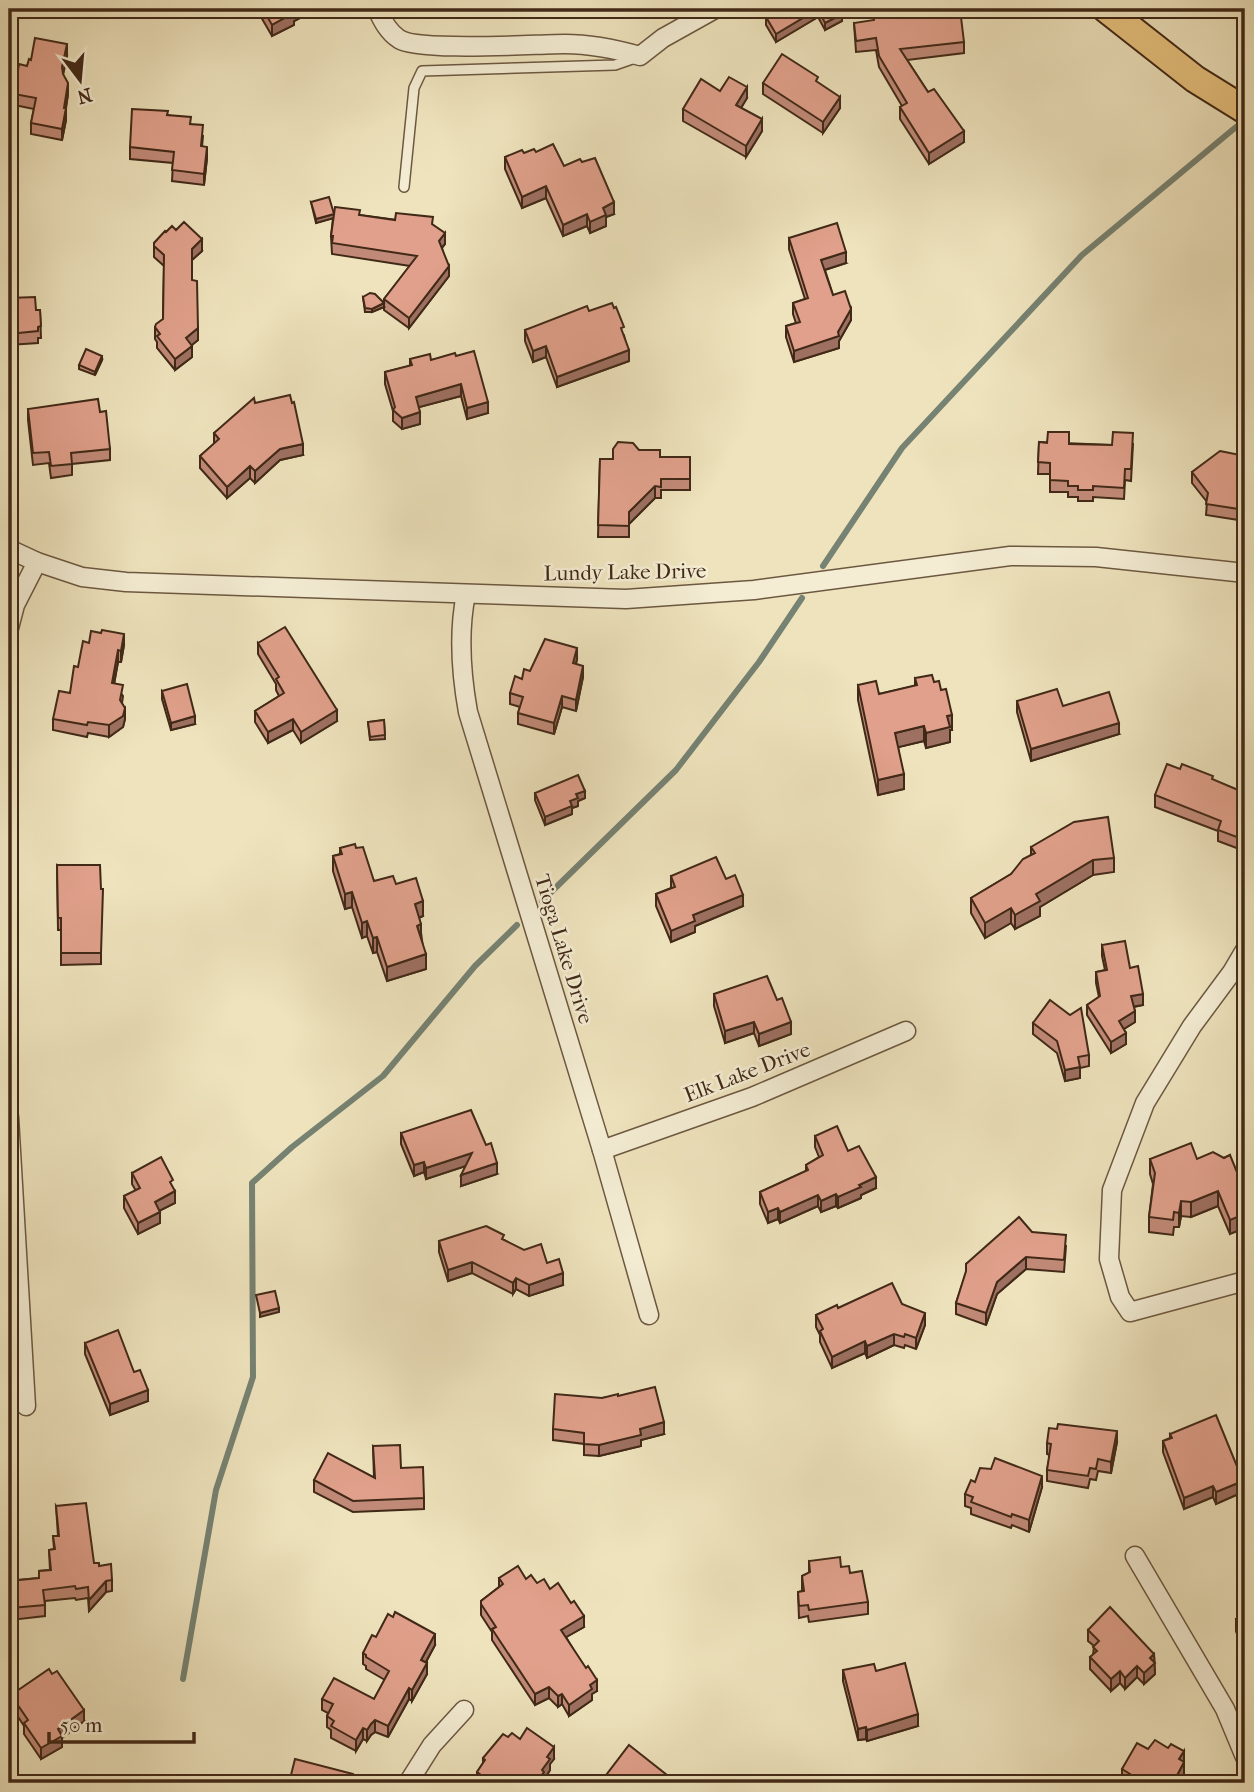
<svg xmlns="http://www.w3.org/2000/svg" width="1254" height="1792" viewBox="0 0 1254 1792" font-family="'IM FELL French Canon',serif">
	<rect width="100%" height="100%" fill="#eee3bd"/>
	<filter id="stains"><feTurbulence type="fractalNoise" baseFrequency=".00286" numOctaves="4"/><feColorMatrix values="0 0 0 0 .2 0 0 0 0 .09 0 0 0 0 .02 0 0 0 .5 -.17"/></filter>
	<radialGradient id="worn" r=".72"><stop offset=".6" stop-color="#630" stop-opacity="0"/><stop offset="1" stop-color="#630" stop-opacity=".3"/></radialGradient>
	<g fill="none" stroke-linecap="round" stroke-linejoin="round">
		<g stroke="#768272" stroke-width="6">
			<polyline points="823,566 902,448 1082,255 1236,127"/>
			<polyline points="542,901 676,770 759,662 802,598"/>
			<polyline points="183,1679 216,1490 253,1377 252,1183 292,1147 383,1076 475,966 517,925"/>
		</g>
		<g stroke="#6c5840" stroke-width="12">
			<polyline id="lane" points="404,187 414,88 422,71 615,65 635,58"/>
		</g>
		<g stroke="#6c5840" stroke-width="21">
			<g id="street">
				<path d="M377 9C382 20 388 32 399 39 418 52 536 44 565 44 592 44 615 49 640 56L663 38 715 9"/>
				<polyline points="9,549 37,562 82,577 126,582 626,599 754,590 1010,556 1096,557 1245,573"/>
				<path d="M466 594C458 633 461 673 468 712L602 1150 649 1315"/>
				<polyline points="9,628 15,605 37,562"/>
				<polyline points="1245,950 1232,972 1192,1026 1145,1103 1112,1190 1109,1259 1120,1297 1130,1312 1245,1281"/>
				<polyline points="9,1117 26,1406"/>
				<polyline points="602,1150 752,1097 906,1031"/>
				<polyline points="1135,1556 1225,1709 1245,1757"/>
				<polyline points="408,1783 432,1745 464,1710"/>
			</g>
		</g>
		<g stroke="#412917" stroke-width="30">
			<polyline id="primary" points="1106,9 1195,79 1245,110"/>
		</g>
		<use href="#lane" stroke="#f4edd4" stroke-width="9"/>
		<use href="#street" stroke="#f4edd4" stroke-width="18"/>
		<use href="#primary" stroke="#e7c27e" stroke-width="26"/>
	</g>
	<g fill="#c18a78" stroke="#412917" stroke-width="2">
		<polygon points="261,9 308,9 308,14 294,21 294,25 272,36 261,17"/>
		<polygon points="780,9 839,9 842,21 825,30 818,17 776,42 766,25 766,17"/>
		<polygon points="854,23 964,42 964,53 907,60 928,92 964,142 929,164 900,119 900,107 902,106 879,67 876,50 856,52"/>
		<polygon points="67,56 63,75 68,94 66,108 66,120 62,140 31,134 31,123 34,109 14,105 14,94 31,60"/>
		<polygon points="763,83 818,83 840,108 823,133 763,94"/>
		<polygon points="720,91 747,98 741,108 762,131 746,157 683,121 683,109"/>
		<polygon points="168,115 191,124 203,136 202,147 207,158 204,185 172,181 173,163 130,159 130,147"/>
		<polygon points="524,153 564,166 614,214 606,217 606,226 590,233 587,226 563,236 546,198 522,208 505,169 505,157"/>
		<polygon points="311,202 334,213 360,215 433,225 445,244 442,248 449,276 409,328 384,310 384,299 410,266 332,254 331,236 333,218 316,223"/>
		<polygon points="166,232 202,251 192,260 192,280 198,340 191,345 192,357 175,370 157,348 157,342 155,339 155,327 163,319 164,266 154,257 154,243"/>
		<polygon points="789,238 846,263 825,270 833,295 851,320 839,341 839,348 794,362 786,337 786,326 796,323 793,314 793,303 805,299 789,249"/>
		<polygon points="363,297 384,307 372,312 365,312"/>
		<polygon points="9,298 36,310 40,310 41,338 38,338 38,343 9,345"/>
		<polygon points="589,311 624,335 629,361 557,387 546,357 533,362 525,341 525,330"/>
		<polygon points="456,356 488,413 467,419 461,396 419,407 420,424 402,429 393,421 393,411 385,384 385,372 410,366 410,359 431,360"/>
		<polygon points="102,360 95,375 79,369 79,365"/>
		<polygon points="255,403 303,455 280,460 255,483 250,478 227,498 200,468 200,456 214,444 214,433"/>
		<polygon points="28,409 100,412 110,449 110,460 72,464 72,475 51,478 49,463 33,465 28,420"/>
		<polygon points="1039,442 1112,445 1133,444 1131,481 1125,480 1124,499 1093,497 1093,501 1078,501 1078,497 1068,497 1068,492 1050,492 1050,474 1038,474"/>
		<polygon points="639,450 660,457 690,457 690,490 661,490 661,498 655,498 629,524 629,537 598,537 600,459 613,459"/>
		<polygon points="1245,456 1245,521 1206,515 1207,502 1192,483 1192,472"/>
		<polygon points="89,643 124,645 121,662 118,662 114,684 123,696 122,703 125,719 123,727 109,737 88,733 87,737 53,730 53,719 70,693 78,667"/>
		<polygon points="258,643 337,721 301,743 293,730 268,743 255,722 255,711 279,696 276,690 276,684 258,654"/>
		<polygon points="577,659 576,664 583,677 576,711 562,707 554,734 518,724 518,713 520,707 510,704 510,693 522,679 530,671"/>
		<polygon points="915,678 934,682 952,730 950,730 950,742 926,748 924,741 898,747 904,789 878,795 858,700 858,685 879,694 915,686"/>
		<polygon points="162,691 195,724 171,730 162,699"/>
		<polygon points="1017,701 1063,706 1119,734 1031,761 1017,712"/>
		<polygon points="384,720 385,739 370,740 368,722"/>
		<polygon points="1180,769 1213,780 1245,793 1242,850 1218,841 1218,831 1155,807 1155,795"/>
		<polygon points="535,793 585,798 578,801 578,806 572,808 572,814 545,825 535,800"/>
		<polygon points="1031,847 1114,858 1114,872 1093,875 1040,907 1040,916 1015,929 1011,923 985,938 971,913 971,898 1011,874 1031,855"/>
		<polygon points="340,848 356,848 374,881 396,884 423,916 419,918 426,969 387,981 377,952 373,953 367,936 362,938 352,907 345,909 333,871 333,856 340,854"/>
		<polygon points="57,865 101,889 101,964 61,965 61,930 58,930"/>
		<polygon points="671,876 726,879 743,906 695,926 695,932 671,942 656,906 656,894 671,888"/>
		<polygon points="1102,945 1130,968 1143,1005 1134,1007 1135,1022 1124,1029 1126,1044 1111,1053 1087,1015 1087,1005 1099,997 1096,983 1096,972 1105,970 1102,956"/>
		<polygon points="714,994 777,1000 791,1034 759,1046 754,1033 725,1043 714,1006"/>
		<polygon points="1033,1023 1089,1055 1089,1066 1080,1068 1080,1078 1065,1081 1057,1053 1033,1034"/>
		<polygon points="401,1133 497,1174 461,1186 465,1166 426,1179 424,1172 414,1176 401,1144"/>
		<polygon points="815,1136 848,1151 876,1188 861,1195 861,1198 838,1208 836,1206 821,1212 818,1206 780,1223 778,1219 768,1223 760,1204 760,1192 806,1171 806,1165 819,1157 815,1147"/>
		<polygon points="1230,1155 1230,1234 1218,1206 1191,1217 1181,1216 1179,1227 1174,1227 1173,1235 1149,1232 1149,1217 1153,1184 1150,1174 1150,1159 1197,1159 1224,1158"/>
		<polygon points="132,1173 173,1189 175,1203 159,1211 160,1223 138,1234 124,1208 124,1196 136,1191 132,1184"/>
		<polygon points="1032,1232 1066,1246 1064,1272 1026,1269 997,1294 986,1325 956,1314 956,1303 966,1273 966,1264"/>
		<polygon points="504,1240 547,1263 563,1285 529,1296 516,1289 513,1294 472,1273 448,1281 439,1252 439,1241"/>
		<polygon points="902,1304 925,1325 916,1349 905,1345 904,1348 894,1345 867,1358 865,1353 832,1368 820,1342 820,1335 816,1327 816,1315 838,1308"/>
		<polygon points="85,1343 134,1372 148,1401 110,1415 85,1354"/>
		<polygon points="618,1396 664,1434 641,1440 641,1446 599,1456 584,1455 584,1444 553,1440 553,1429 602,1398"/>
		<polygon points="1170,1434 1243,1492 1216,1504 1213,1497 1184,1509 1163,1452 1163,1441 1170,1438"/>
		<polygon points="1117,1442 1111,1473 1098,1471 1096,1480 1090,1479 1088,1488 1047,1481 1047,1470 1050,1455 1047,1454 1047,1443"/>
		<polygon points="373,1446 401,1468 424,1498 424,1509 353,1512 314,1492 314,1480 374,1478"/>
		<polygon points="975,1482 1042,1487 1029,1532 1012,1525 1011,1528 971,1514 971,1508 965,1506 965,1494"/>
		<polygon points="56,1506 94,1563 99,1566 112,1580 112,1591 106,1592 89,1611 88,1598 76,1600 75,1598 45,1601 45,1616 11,1620 9,1595 9,1581 39,1578 39,1571 50,1570 49,1550 54,1549 53,1536 58,1536"/>
		<polygon points="809,1561 841,1567 850,1573 868,1602 868,1614 809,1622 808,1616 799,1618 798,1592 802,1591 802,1576 809,1573"/>
		<polygon points="499,1578 526,1579 550,1589 584,1627 566,1637 597,1691 592,1694 592,1700 569,1716 562,1704 558,1707 549,1698 535,1705 492,1640 492,1632 481,1615 481,1601 499,1587"/>
		<polygon points="1245,1616 1244,1655 1236,1631 1236,1619"/>
		<polygon points="1088,1630 1154,1654 1155,1674 1144,1684 1137,1677 1125,1689 1120,1683 1111,1691 1090,1669 1090,1657 1093,1655 1094,1646 1088,1641"/>
		<polygon points="376,1637 435,1645 426,1662 427,1674 412,1701 409,1699 388,1737 375,1732 371,1735 367,1741 363,1739 356,1751 331,1738 331,1730 327,1727 327,1716 328,1713 322,1710 322,1699 374,1699 385,1680 366,1669 366,1666 363,1664 363,1653"/>
		<polygon points="843,1670 876,1671 918,1726 867,1741 866,1739 858,1740 843,1681"/>
		<polygon points="11,1695 84,1721 62,1738 62,1747 41,1759 24,1734 24,1726 11,1706"/>
		<polygon points="508,1737 520,1739 554,1759 550,1764 550,1770 544,1780 544,1783 477,1783 477,1772 483,1763 483,1758"/>
		<polygon points="1168,1748 1184,1751 1184,1774 1179,1783 1126,1783 1122,1780 1122,1769 1148,1749"/>
	</g>
	<g fill="#9d7061" stroke="#412917" stroke-width="2">
		<polygon points="295,9 308,9 308,14 294,21 294,25 272,36 272,25"/>
		<polygon points="818,9 818,17 776,42 776,34"/>
		<polygon points="842,14 842,21 825,30 825,23"/>
		<polygon points="67,44 67,56 62,78 62,67"/>
		<polygon points="68,83 68,94 64,119 64,108"/>
		<polygon points="747,87 747,98 736,116 736,105"/>
		<polygon points="840,97 840,108 823,133 823,122"/>
		<polygon points="66,108 66,120 62,140 62,129"/>
		<polygon points="762,119 762,131 746,157 746,146"/>
		<polygon points="964,131 964,142 929,164 929,153"/>
		<polygon points="207,147 207,158 204,185 204,174"/>
		<polygon points="546,186 546,198 522,208 522,197"/>
		<polygon points="614,202 614,214 606,217 606,226 590,233 590,222 603,208"/>
		<polygon points="334,214 334,218 316,223 316,219"/>
		<polygon points="587,214 587,226 563,236 563,225"/>
		<polygon points="445,233 445,244 439,251 439,241"/>
		<polygon points="202,239 202,251 192,260 192,249"/>
		<polygon points="846,252 846,263 821,271 821,260"/>
		<polygon points="449,266 449,276 409,328 409,318"/>
		<polygon points="384,303 384,307 372,312 372,309"/>
		<polygon points="851,309 851,320 839,341 839,348 794,362 794,351 838,332"/>
		<polygon points="198,328 198,340 186,350 186,338"/>
		<polygon points="192,346 192,357 175,370 175,359"/>
		<polygon points="546,346 546,357 533,362 533,351"/>
		<polygon points="629,350 629,361 557,387 557,377"/>
		<polygon points="102,356 102,360 95,375 95,372"/>
		<polygon points="461,384 461,396 416,408 416,397"/>
		<polygon points="488,402 488,413 467,419 467,408"/>
		<polygon points="420,412 420,424 402,429 402,418"/>
		<polygon points="303,444 303,455 280,460 255,483 255,471 280,449"/>
		<polygon points="250,466 250,478 227,498 227,487"/>
		<polygon points="655,486 655,498 629,524 629,537 629,512"/>
		<polygon points="124,634 124,645 121,662 121,651"/>
		<polygon points="577,648 577,659 573,674 573,663"/>
		<polygon points="118,650 118,662 112,695 112,683"/>
		<polygon points="583,666 583,677 576,711 576,700"/>
		<polygon points="562,696 562,707 554,734 554,723"/>
		<polygon points="125,708 125,719 123,727 109,737 109,725"/>
		<polygon points="337,710 337,721 301,743 301,732"/>
		<polygon points="952,715 952,730 950,730 950,742 926,748 926,733 947,716"/>
		<polygon points="195,716 195,724 171,730 171,723"/>
		<polygon points="293,719 293,730 268,743 268,732"/>
		<polygon points="1119,723 1119,734 1031,761 1031,749"/>
		<polygon points="924,726 924,741 895,748 895,733"/>
		<polygon points="904,774 904,789 878,795 878,780"/>
		<polygon points="585,791 585,798 578,801 578,806 572,808 572,814 545,825 545,817 570,801 576,794"/>
		<polygon points="1245,830 1245,841 1242,850 1242,839"/>
		<polygon points="1093,860 1093,875 1040,907 1040,916 1015,929 1015,915 1036,894"/>
		<polygon points="352,892 352,907 345,909 345,894"/>
		<polygon points="743,895 743,906 695,926 695,932 671,942 671,931 693,915"/>
		<polygon points="423,901 423,916 415,919 415,904"/>
		<polygon points="1011,908 1011,923 985,938 985,923"/>
		<polygon points="367,921 367,936 362,938 362,923"/>
		<polygon points="421,924 421,939 417,926"/>
		<polygon points="377,937 377,952 373,953 373,938"/>
		<polygon points="426,954 426,969 387,981 387,967"/>
		<polygon points="1143,994 1143,1005 1131,1007 1131,996"/>
		<polygon points="1135,1011 1135,1022 1119,1032 1119,1021"/>
		<polygon points="754,1022 754,1033 725,1043 725,1031"/>
		<polygon points="791,1022 791,1034 759,1046 759,1034"/>
		<polygon points="1126,1033 1126,1044 1111,1053 1111,1042"/>
		<polygon points="1080,1067 1080,1078 1065,1081 1065,1070"/>
		<polygon points="472,1153 472,1164 426,1179 426,1168"/>
		<polygon points="424,1162 424,1172 414,1176 414,1165"/>
		<polygon points="497,1163 497,1174 461,1186 461,1175"/>
		<polygon points="876,1177 876,1188 861,1195 861,1198 838,1208 838,1197 859,1185"/>
		<polygon points="175,1191 175,1203 155,1213 155,1202"/>
		<polygon points="1218,1191 1218,1206 1191,1217 1191,1202"/>
		<polygon points="836,1194 836,1206 821,1212 821,1201"/>
		<polygon points="818,1195 818,1206 780,1223 780,1212"/>
		<polygon points="1181,1201 1181,1216 1179,1227 1179,1213"/>
		<polygon points="778,1208 778,1219 768,1223 768,1212"/>
		<polygon points="1245,1209 1245,1228 1230,1234 1230,1220"/>
		<polygon points="160,1212 160,1223 138,1234 138,1223"/>
		<polygon points="1026,1257 1026,1269 997,1294 986,1325 986,1313 997,1282"/>
		<polygon points="472,1262 472,1273 448,1281 448,1270"/>
		<polygon points="563,1273 563,1285 529,1296 529,1285"/>
		<polygon points="516,1278 516,1289 513,1294 513,1283"/>
		<polygon points="279,1308 279,1312 260,1317 260,1313"/>
		<polygon points="925,1313 925,1325 916,1349 916,1338"/>
		<polygon points="894,1334 894,1345 867,1358 867,1346"/>
		<polygon points="865,1341 865,1353 832,1368 832,1357"/>
		<polygon points="148,1390 148,1401 110,1415 110,1404"/>
		<polygon points="664,1422 664,1434 641,1440 641,1446 599,1456 599,1445 640,1429"/>
		<polygon points="1117,1431 1117,1442 1111,1473 1111,1462"/>
		<polygon points="1042,1476 1042,1487 1029,1532 1029,1520"/>
		<polygon points="1243,1481 1243,1492 1216,1504 1216,1492"/>
		<polygon points="1213,1486 1213,1497 1184,1509 1184,1498"/>
		<polygon points="106,1581 106,1592 89,1611 89,1600"/>
		<polygon points="584,1616 584,1627 561,1640 561,1630"/>
		<polygon points="435,1634 435,1645 421,1671 421,1660"/>
		<polygon points="1154,1654 1155,1674 1144,1684 1144,1673 1150,1658"/>
		<polygon points="427,1663 427,1674 412,1701 412,1690"/>
		<polygon points="1137,1666 1137,1677 1125,1689 1125,1678"/>
		<polygon points="1120,1671 1120,1683 1111,1691 1111,1679"/>
		<polygon points="597,1680 597,1691 592,1694 592,1700 569,1716 569,1705 590,1685"/>
		<polygon points="549,1687 549,1698 535,1705 535,1694"/>
		<polygon points="409,1688 409,1699 388,1737 388,1726"/>
		<polygon points="562,1694 562,1704 558,1707 558,1696"/>
		<polygon points="84,1710 84,1721 62,1738 62,1747 41,1759 41,1748 58,1729"/>
		<polygon points="918,1714 918,1726 867,1741 867,1730"/>
		<polygon points="375,1720 375,1732 371,1735 367,1741 367,1730 371,1724"/>
		<polygon points="866,1727 866,1739 858,1740 858,1729"/>
		<polygon points="363,1728 363,1739 356,1751 356,1740"/>
		<polygon points="554,1747 554,1759 550,1764 550,1770 544,1780 544,1783 536,1783 547,1757"/>
		<polygon points="1184,1751 1184,1763 1179,1759"/>
		<polygon points="1184,1762 1184,1774 1179,1783 1173,1783"/>
	</g>
	<g fill="#e0a08b" stroke="#412917" stroke-width="2">
		<polygon points="263,9 295,9 292,10 294,13 272,25"/>
		<polygon points="780,9 839,9 842,14 825,23 818,9 776,34 766,17"/>
		<polygon points="955,9 960,9 964,42 900,49 928,92 934,89 964,131 929,153 900,107 907,103 879,56 876,38 856,41 854,23 874,20 874,18"/>
		<polygon points="35,38 67,44 62,67 63,74 68,83 64,108 66,108 62,129 31,123 36,98 14,94 19,64 27,66 29,59 31,60"/>
		<polygon points="782,54 818,77 816,81 840,97 823,122 763,83"/>
		<polygon points="729,77 747,87 736,105 762,119 746,146 683,109 701,79 720,91"/>
		<polygon points="132,109 168,111 167,115 191,117 190,124 203,125 201,146 207,147 204,174 172,170 174,152 130,147"/>
		<polygon points="553,144 564,166 580,159 582,162 595,158 614,202 603,208 606,215 590,222 587,214 563,225 546,186 522,197 505,157 522,150 524,153 534,149 536,152"/>
		<polygon points="329,197 334,214 316,219 311,202"/>
		<polygon points="335,207 360,210 359,215 395,220 396,213 433,217 432,224 445,233 439,241 449,266 409,318 384,299 417,256 332,243 333,236 331,236"/>
		<polygon points="184,222 202,239 192,249 192,280 197,281 198,328 186,338 192,346 175,359 157,336 160,334 155,327 156,324 163,319 164,255 154,246 154,243 165,231 166,232 172,226 176,230"/>
		<polygon points="837,223 846,252 821,260 833,295 845,291 851,309 838,332 839,336 794,351 786,326 800,322 793,303 808,298 789,238"/>
		<polygon points="370,293 375,294 384,303 372,309 365,308 363,297"/>
		<polygon points="35,297 36,310 40,310 41,326 38,327 38,331 9,334 9,298"/>
		<polygon points="612,303 614,308 616,307 624,327 621,328 629,350 557,377 546,346 533,351 525,330 587,306 589,311"/>
		<polygon points="86,349 102,356 95,372 79,365"/>
		<polygon points="474,351 488,402 467,408 461,384 416,397 420,412 402,418 393,410 395,407 385,372 412,365 410,359 430,354 431,360 455,353 456,356"/>
		<polygon points="290,395 292,403 294,402 303,444 280,449 255,471 250,466 227,487 200,456 219,439 214,433 254,398 255,403"/>
		<polygon points="98,399 100,412 106,411 110,449 71,453 72,464 51,466 49,452 33,453 28,409"/>
		<polygon points="1048,432 1069,432 1069,444 1112,445 1113,432 1133,433 1131,469 1125,469 1124,488 1093,486 1093,490 1078,490 1078,486 1068,486 1068,481 1050,480 1050,463 1038,462 1039,442 1047,443"/>
		<polygon points="618,442 633,443 639,450 660,450 660,457 690,457 690,479 661,479 661,487 655,486 629,512 629,526 598,525 600,459 613,459 613,449"/>
		<polygon points="1220,451 1245,456 1245,510 1206,504 1208,493 1192,472"/>
		<polygon points="285,627 337,710 301,732 293,719 268,732 255,711 284,693 276,679 279,677 258,643"/>
		<polygon points="102,630 124,634 121,651 118,650 112,683 123,685 120,700 125,708 123,716 109,725 88,722 87,725 53,719 59,691 70,693 74,666 78,667 83,641 89,643 91,631 101,633"/>
		<polygon points="545,639 577,648 573,663 583,666 576,700 562,696 554,723 518,713 523,697 510,693 515,676 522,679 524,669 530,671"/>
		<polygon points="932,675 934,682 939,681 941,690 946,689 952,715 947,716 950,727 926,733 924,726 895,733 904,774 878,780 858,685 876,681 879,694 917,685 915,678"/>
		<polygon points="187,684 195,716 171,723 162,691"/>
		<polygon points="1057,689 1063,706 1109,692 1119,723 1031,749 1017,701"/>
		<polygon points="384,720 385,735 370,737 368,722"/>
		<polygon points="1167,764 1180,769 1182,764 1213,776 1212,779 1245,793 1245,830 1242,839 1218,830 1221,821 1155,795"/>
		<polygon points="578,775 585,791 576,794 578,798 570,801 572,806 545,817 535,793"/>
		<polygon points="1108,817 1114,858 1093,860 1036,894 1040,901 1015,915 1011,908 985,923 971,898 1011,874 1023,859 1035,853 1031,847 1074,822"/>
		<polygon points="355,844 356,848 363,847 374,881 393,876 396,884 416,878 423,901 415,904 421,924 417,926 426,954 387,967 377,937 373,938 367,921 362,923 352,892 345,894 333,856 342,854 340,848"/>
		<polygon points="716,857 726,879 735,875 743,895 693,915 695,921 671,931 656,894 675,887 671,876"/>
		<polygon points="57,865 100,865 101,889 103,889 101,953 61,953 61,918 58,918"/>
		<polygon points="1125,941 1130,968 1138,966 1143,994 1131,996 1135,1011 1119,1021 1126,1033 1111,1042 1087,1005 1100,996 1096,972 1107,970 1102,945"/>
		<polygon points="767,976 777,1000 782,998 791,1022 759,1034 754,1022 725,1031 714,994"/>
		<polygon points="1050,1000 1070,1015 1081,1008 1089,1055 1078,1057 1080,1067 1065,1070 1057,1041 1033,1023"/>
		<polygon points="471,1110 486,1145 491,1143 497,1163 461,1175 472,1153 426,1168 424,1162 414,1165 401,1133"/>
		<polygon points="837,1126 848,1151 859,1146 876,1177 859,1185 861,1187 838,1197 836,1194 821,1201 818,1195 780,1212 778,1208 768,1212 760,1192 808,1170 806,1165 823,1155 815,1136"/>
		<polygon points="1191,1143 1197,1159 1213,1152 1224,1158 1230,1155 1241,1182 1245,1180 1245,1214 1230,1220 1218,1191 1191,1202 1181,1201 1179,1213 1174,1212 1173,1220 1149,1217 1155,1173 1150,1159"/>
		<polygon points="161,1157 173,1180 170,1182 175,1191 155,1202 160,1212 138,1223 124,1196 140,1188 132,1173"/>
		<polygon points="1019,1217 1032,1232 1066,1235 1064,1260 1026,1257 997,1282 986,1313 956,1303 966,1271 966,1264"/>
		<polygon points="486,1226 504,1235 502,1239 524,1250 541,1244 547,1263 559,1259 563,1273 529,1285 516,1278 513,1283 472,1262 448,1270 439,1241"/>
		<polygon points="892,1283 902,1304 925,1313 916,1338 905,1334 904,1337 894,1334 867,1346 865,1341 832,1357 820,1331 823,1329 816,1315 837,1305 838,1308"/>
		<polygon points="275,1291 279,1308 260,1313 256,1295"/>
		<polygon points="118,1330 134,1372 140,1370 148,1390 110,1404 85,1343"/>
		<polygon points="655,1387 664,1422 640,1429 641,1435 599,1445 584,1444 584,1433 553,1429 555,1394 602,1398 618,1394 618,1396"/>
		<polygon points="1216,1415 1243,1481 1216,1492 1213,1486 1184,1498 1163,1441 1172,1438 1170,1434"/>
		<polygon points="1058,1424 1117,1431 1111,1462 1098,1459 1096,1469 1090,1468 1088,1476 1047,1470 1051,1444 1047,1443 1049,1428 1057,1429"/>
		<polygon points="400,1445 401,1468 423,1467 424,1498 353,1501 314,1480 328,1453 375,1478 373,1446"/>
		<polygon points="995,1458 1042,1476 1029,1520 1012,1514 1011,1517 971,1502 973,1497 965,1494 971,1480 975,1482 980,1468 991,1469"/>
		<polygon points="86,1503 94,1563 99,1563 99,1566 111,1564 112,1580 106,1581 89,1600 88,1587 76,1589 75,1586 43,1590 45,1605 11,1608 9,1581 39,1578 39,1571 51,1570 49,1550 55,1549 53,1536 59,1536 56,1506"/>
		<polygon points="840,1557 841,1567 849,1566 850,1573 862,1571 868,1602 809,1610 808,1605 799,1606 798,1592 804,1591 802,1576 810,1572 809,1561"/>
		<polygon points="518,1566 526,1579 531,1575 537,1583 544,1579 550,1589 558,1583 571,1603 574,1601 584,1616 561,1630 586,1668 588,1666 597,1680 590,1685 592,1689 569,1705 562,1694 558,1696 549,1687 535,1694 492,1629 496,1627 481,1604 481,1601 503,1584 499,1578"/>
		<polygon points="1110,1607 1154,1654 1150,1658 1155,1663 1144,1673 1137,1666 1125,1678 1120,1671 1111,1679 1090,1657 1097,1651 1093,1647 1099,1641 1088,1630"/>
		<polygon points="395,1612 435,1634 421,1660 427,1663 412,1690 409,1688 388,1726 375,1720 371,1724 367,1730 363,1728 356,1740 331,1726 334,1721 327,1716 333,1704 322,1699 334,1678 374,1699 389,1671 366,1657 366,1655 363,1653 372,1635 376,1637 388,1614 393,1617"/>
		<polygon points="1245,1616 1245,1644 1244,1644 1236,1619"/>
		<polygon points="905,1663 918,1714 867,1730 866,1727 858,1729 843,1670 874,1664 876,1671"/>
		<polygon points="49,1669 52,1674 57,1671 84,1710 58,1729 62,1736 41,1748 24,1723 28,1720 11,1695"/>
		<polygon points="527,1728 554,1747 547,1757 550,1759 542,1770 544,1772 536,1783 492,1783 477,1772 485,1760 483,1758 503,1734 508,1737 512,1733 520,1739"/>
		<polygon points="1155,1740 1168,1748 1171,1744 1184,1751 1179,1759 1184,1762 1173,1783 1131,1783 1126,1780 1130,1774 1122,1769 1137,1743 1148,1749"/>
		<polygon points="629,1745 672,1779 669,1783 600,1783"/>
		<polygon points="295,1759 353,1774 351,1783 289,1783"/>
	</g>
	<g text-anchor="middle" stroke-width="5" stroke-linejoin="round" paint-order="stroke">
		<g font-size="21" fill="#412917" stroke="#f4edd4">
			<text transform="translate(625 572) rotate(-1)" y="7">Lundy Lake Drive</text>
			<text transform="translate(564 949) rotate(73)" y="7">Tioga Lake Drive</text>
			<text transform="translate(747 1072) rotate(-21)" y="7">Elk Lake Drive</text>
		</g>
	</g>
	<rect width="1254" height="1792" fill="none" stroke="#eee3bd" stroke-width="35"/>
	<rect x="10" y="10" width="1233" height="1771" fill="none" stroke="#412917" stroke-width="3.5"/>
	<rect x="18" y="18" width="1219" height="1757" fill="none" stroke="#412917" stroke-width="2"/>
	<g transform="translate(80 80) rotate(164)" stroke="#f4edd4" stroke-width="5" paint-order="stroke">
	<path d="M0-5L12 26L0 18L-12 26Z" fill="#412917"/>
	<text y="-10" font-size="19" font-weight="bold" text-anchor="middle" fill="#412917">N</text>
	</g>
	<path d="M49 1732v10h145v-10" fill="none" stroke="#412917" stroke-width="3.5"/>
	<text x="60" y="1732" font-size="21" fill="#412917" stroke="#f4edd4" stroke-width="5" paint-order="stroke">50 m</text>
	<rect width="100%" height="100%" filter="url(#stains)"/>
	<rect width="100%" height="100%" fill="url(#worn)"/>
</svg>
